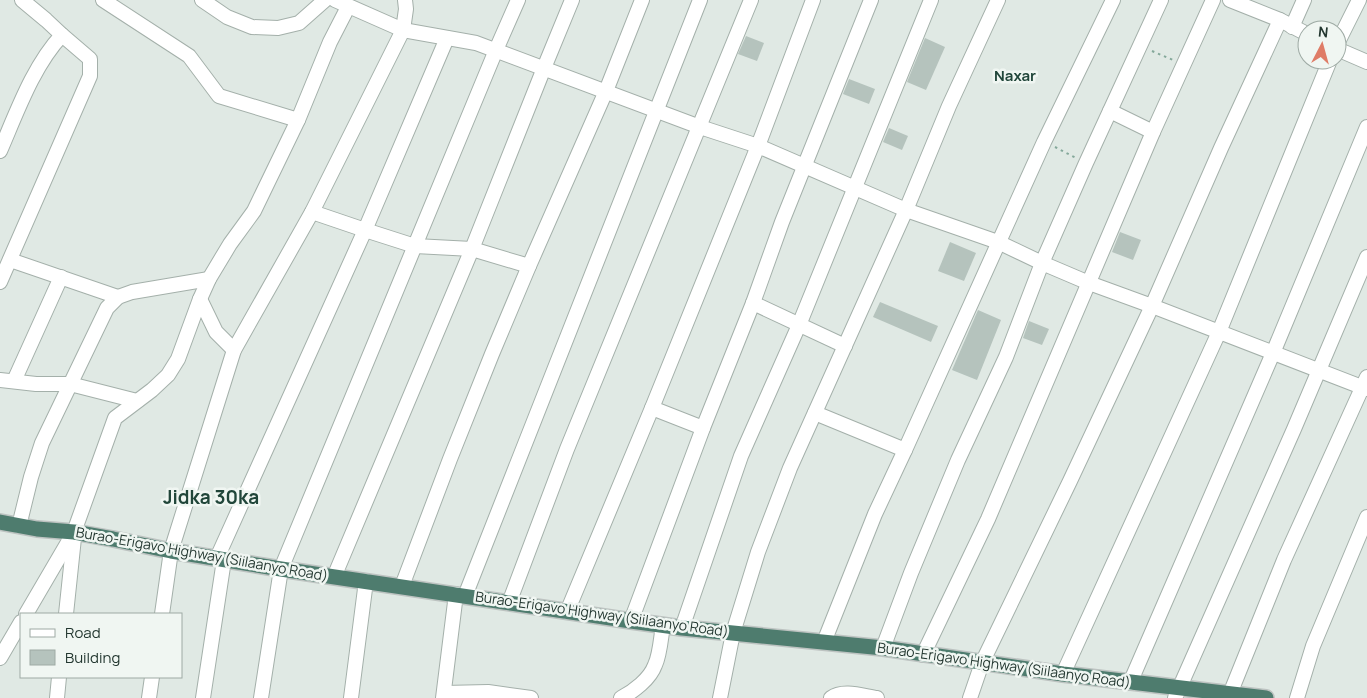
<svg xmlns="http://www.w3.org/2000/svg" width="1367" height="698" viewBox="0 0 1367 698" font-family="Manrope,sans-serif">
	<rect width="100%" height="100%" fill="#e0e9e4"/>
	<g fill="#b5c3bd">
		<polygon points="746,36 764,43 757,61 738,54"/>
		<polygon points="925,38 945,47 926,90 907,82"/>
		<polygon points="849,79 875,89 869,104 843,94"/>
		<polygon points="889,128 908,136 902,150 883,142"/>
		<polygon points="1120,232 1141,240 1133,260 1112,252"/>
		<polygon points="950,242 976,253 964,281 938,271"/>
		<polygon points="880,302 938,326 931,342 873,317"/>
		<polygon points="978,310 1001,320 977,380 952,370"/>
		<polygon points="1029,321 1049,329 1042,345 1023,338"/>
	</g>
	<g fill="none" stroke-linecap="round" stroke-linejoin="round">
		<g stroke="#a4b0aa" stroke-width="16">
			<g id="minor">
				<polyline points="103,0 189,56 219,96 298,120"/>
				<polyline points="202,0 227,17 252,27 278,28 299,23 325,0"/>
				<polyline points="335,0 403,30 476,43 700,127 758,146 906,210 998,242 1042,263 1089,283 1152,306 1367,389"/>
				<polyline points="1230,0 1280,20 1307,34"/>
				<polyline points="1292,27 1304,0"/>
				<polyline points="1337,44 1359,0"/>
				<polyline points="1337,49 1367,62"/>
				<polyline points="1110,111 1153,132"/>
				<path d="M0 151C17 112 33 66 62 35L46 20 22 0"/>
				<polyline points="312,212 365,230 415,246 472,249 529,266"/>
				<polyline points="10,260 118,297"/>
				<polyline points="0,282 90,76 90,59 62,35"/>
				<polyline points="200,299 216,332 234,350"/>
				<polyline points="753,303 845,346"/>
				<polyline points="0,380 36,384 70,384 137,401"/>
				<polyline points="14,381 61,277"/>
				<polyline points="652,408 703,428"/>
				<polyline points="815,413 905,450 1044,142 1113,0"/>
				<polyline points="19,526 31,477 42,443 107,308 118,297 132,292 209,279"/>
				<polyline points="217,558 365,230 447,38"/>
				<polyline points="334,577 472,249 544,68 572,0"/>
				<polyline points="402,586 450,459 492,354 529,266 606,91 642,0"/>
				<polyline points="465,596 700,0"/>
				<polyline points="509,603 567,449 751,0"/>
				<polyline points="567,612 652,408 758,146 813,0"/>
				<polyline points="26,614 74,532 115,418 152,390 168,375 178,359 200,299 209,279 230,244 254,211 298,120 330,42 348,7"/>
				<polyline points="66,614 74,538"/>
				<polyline points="162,614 171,551 234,350 312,212 403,30 406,9 405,0"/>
				<polyline points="631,621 703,428 753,303 782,222 871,0"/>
				<polyline points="682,628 741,456 799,325 931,0"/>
				<polyline points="824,642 875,514 905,450"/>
				<polyline points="883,648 911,573 958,460 1006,357 1042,263 1086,163 1161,0"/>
				<polyline points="923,655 988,519 1153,132 1213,0"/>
				<polyline points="0,658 21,622"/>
				<polyline points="1063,674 1219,332 1330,60"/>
				<polyline points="1130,683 1273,353 1367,127"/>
				<polyline points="444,693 488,692 531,698"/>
				<polyline points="1230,694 1284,560 1367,377"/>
				<polyline points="57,698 59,677"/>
				<polyline points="149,698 152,677"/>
				<polyline points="203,698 224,560"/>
				<polyline points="261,698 281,569 496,50 518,0"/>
				<polyline points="351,698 366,581"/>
				<polyline points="443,698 456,594"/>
				<path d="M621 698C634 691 650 679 655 665 660 655 661 637 663 625"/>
				<polyline points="720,698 733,633 758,552 790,468 906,210 949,106 998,0"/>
				<path d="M831 698C843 689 863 696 877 698"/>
				<polyline points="970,698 982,663 1070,481 1152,306 1221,148 1280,20"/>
				<polyline points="1175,698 1294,429 1367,257"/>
				<polyline points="1297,698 1313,646 1367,517"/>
			</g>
		</g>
		<g stroke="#bdc3c1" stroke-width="18">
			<polyline id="trunk" points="0,522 37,529 74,532 113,539 171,551 281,569 631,621 682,628 883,648 1063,674 1266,698"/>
		</g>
		<g stroke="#84a89a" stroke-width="2" stroke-dasharray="2.5 4" stroke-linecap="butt">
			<polyline points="1152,51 1173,60"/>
			<polyline points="1055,147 1076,158"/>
		</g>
		<use href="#minor" stroke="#fff" stroke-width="14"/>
		<use href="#trunk" stroke="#4e7c6e" stroke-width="15"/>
	</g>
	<g text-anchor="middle" stroke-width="5" stroke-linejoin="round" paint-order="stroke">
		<g font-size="14" fill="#233730" stroke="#f0f6f2">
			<text transform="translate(202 554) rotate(10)" y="5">Burao-Erigavo Highway (Siilaanyo Road)</text>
			<text transform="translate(602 614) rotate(8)" y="5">Burao-Erigavo Highway (Siilaanyo Road)</text>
			<text transform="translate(1004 665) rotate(8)" y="5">Burao-Erigavo Highway (Siilaanyo Road)</text>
		</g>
		<g font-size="15" font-weight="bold" fill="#21463a" stroke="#f0f6f2">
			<text x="1015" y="81">Naxar</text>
		</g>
		<g font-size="19" font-weight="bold" fill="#21463a" stroke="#f0f6f2">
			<text x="211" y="504">Jidka 30ka</text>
		</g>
	</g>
	<rect x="20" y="613" width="162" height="65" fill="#f0f6f2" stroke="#9eaaa4"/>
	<rect x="30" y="629" width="25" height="8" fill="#ffffff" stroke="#9eaaa4"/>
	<text x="65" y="638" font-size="15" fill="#233730">Road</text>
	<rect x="30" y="650" width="25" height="15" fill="#b5c3bd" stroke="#9eaaa4"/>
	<text x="65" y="663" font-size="15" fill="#233730">Building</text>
	<g transform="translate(1322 45) rotate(6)"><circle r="24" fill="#f0f6f2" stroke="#9eaaa4"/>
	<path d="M0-4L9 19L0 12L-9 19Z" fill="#df7c67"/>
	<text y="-8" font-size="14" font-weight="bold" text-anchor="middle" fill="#233730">N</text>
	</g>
</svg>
